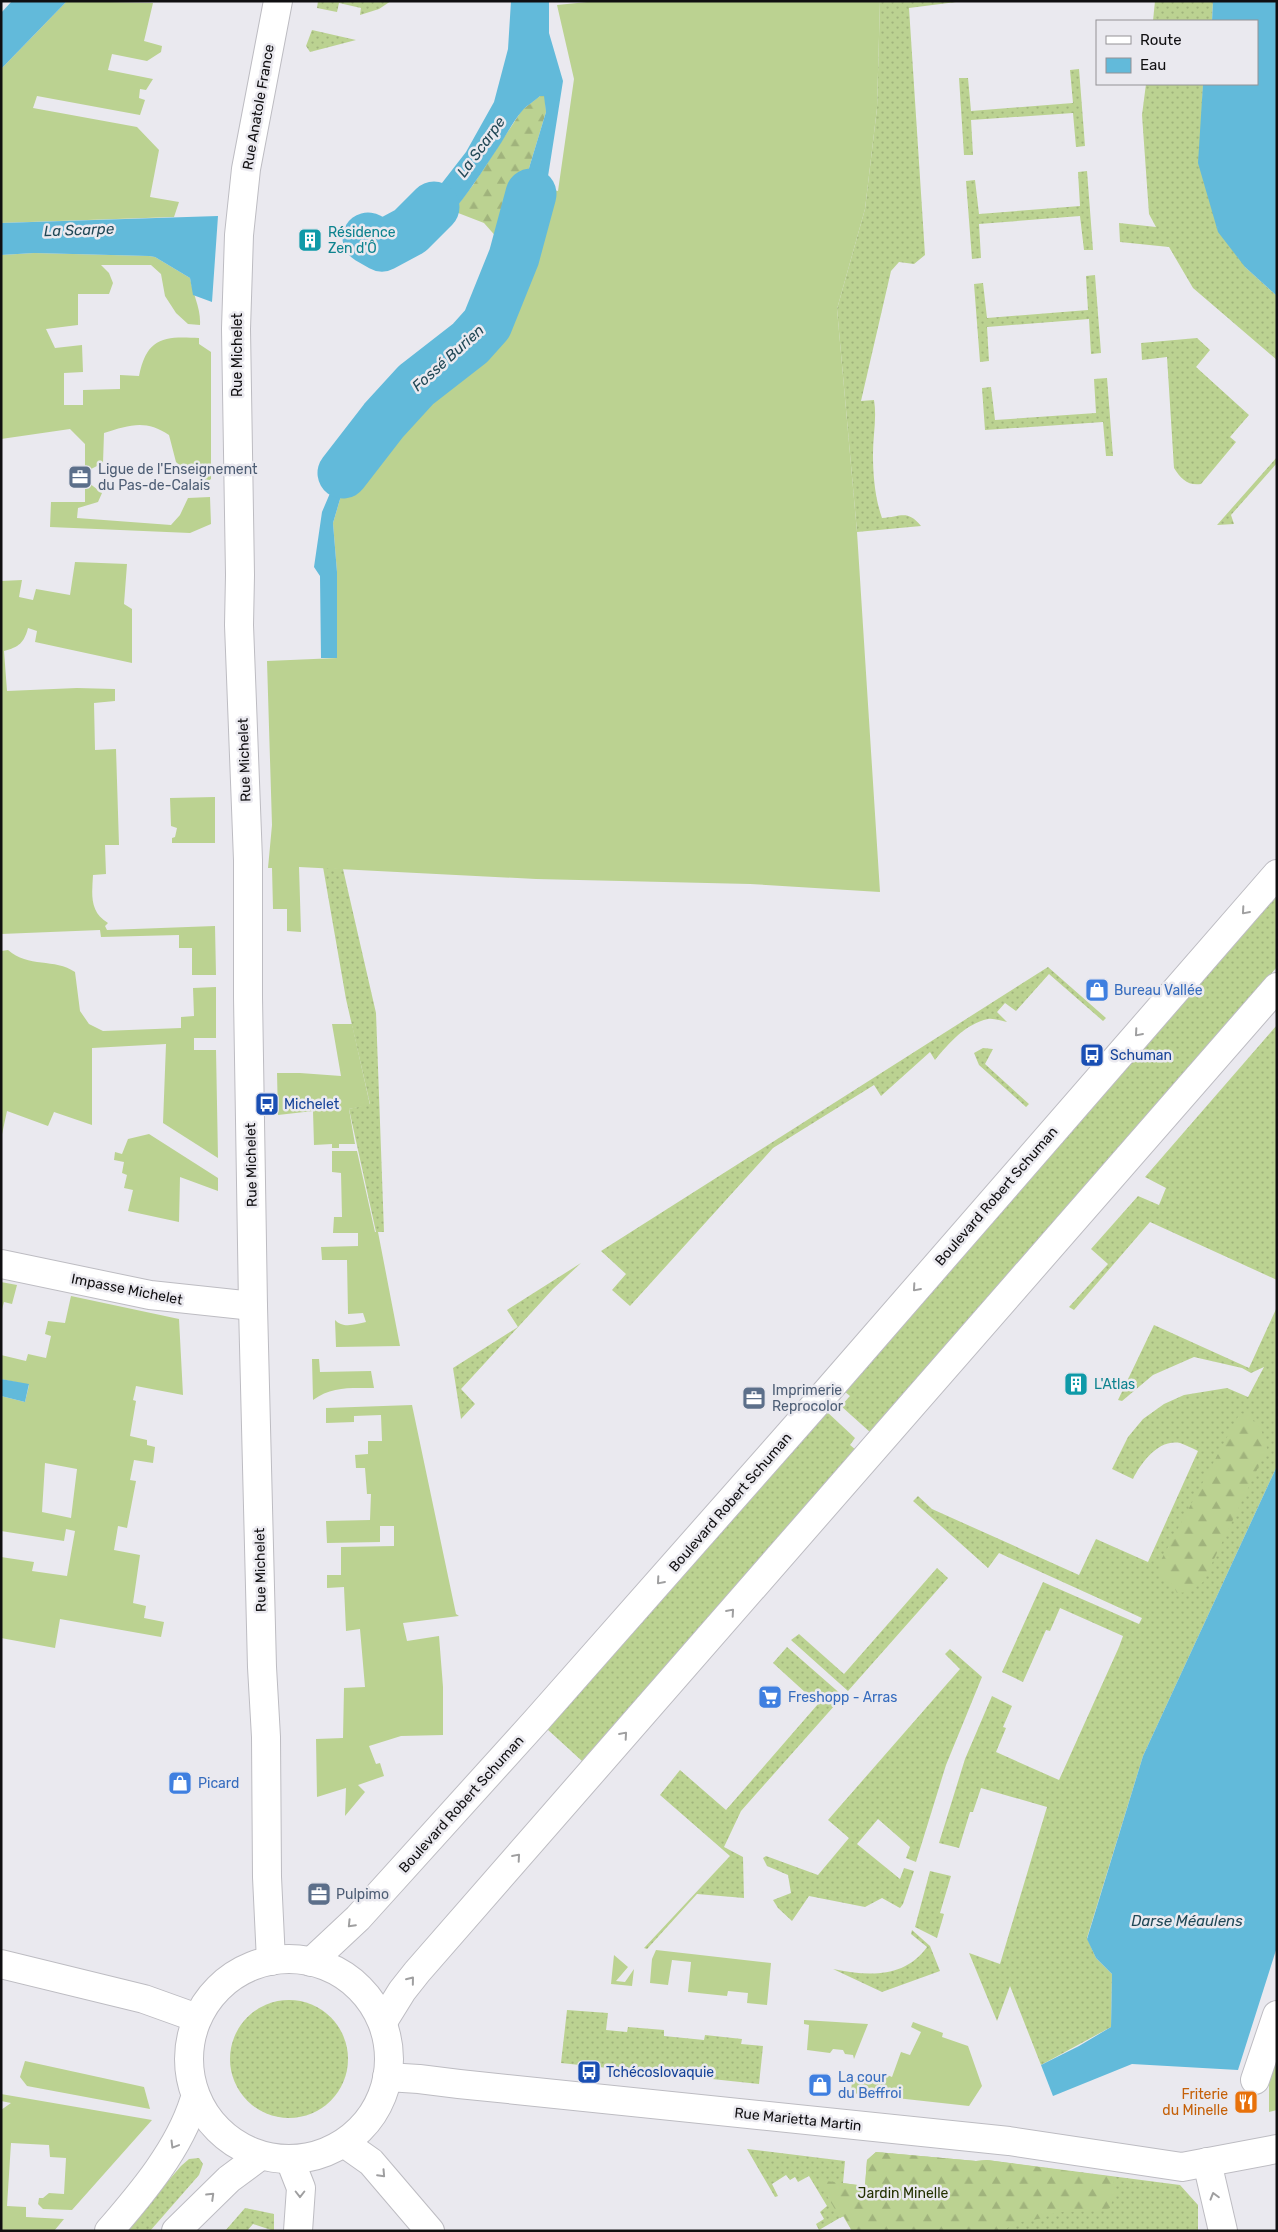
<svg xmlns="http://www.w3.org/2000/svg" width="1278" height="2232" viewBox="0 0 1278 2232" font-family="Rubik,sans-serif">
	<defs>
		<pattern id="grass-dots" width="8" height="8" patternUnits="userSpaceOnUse" patternTransform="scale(1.25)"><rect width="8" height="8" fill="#bbd291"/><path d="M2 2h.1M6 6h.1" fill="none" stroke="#a0b37c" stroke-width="1.8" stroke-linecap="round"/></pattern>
		<pattern id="forest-firs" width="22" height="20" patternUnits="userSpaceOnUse" patternTransform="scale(1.25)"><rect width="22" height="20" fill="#bbd291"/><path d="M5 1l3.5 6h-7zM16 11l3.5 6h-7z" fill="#a0b37c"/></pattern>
	</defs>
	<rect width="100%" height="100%" fill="#eae9ef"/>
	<g fill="url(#grass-dots)">
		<polygon points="318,1 391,1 379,9 360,15 361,8 339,3 337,12 317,8"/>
		<path d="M880 1H964L909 8 925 255 914 264 899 262 891 271 861 401 874 400C877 418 873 435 873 454 873 476 875 498 882 518 901 517 907 509 921 526L857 532 837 309 865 209 877 108Z"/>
		<polygon points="1155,1 1213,1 1212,21 1153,21"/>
		<polygon points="312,30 356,40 310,52 306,46"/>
		<polygon points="1079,69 1085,146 1076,147 1073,113 971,120 973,155 964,155 959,78 968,78 971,111 1073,103 1070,70"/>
		<polygon points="1146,84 1203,84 1202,114 1245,267 1277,296 1277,360 1193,288 1169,247 1120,242 1119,223 1156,227 1149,214 1142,115"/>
		<polygon points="1087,171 1093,250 1084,250 1080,216 979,224 981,258 972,259 966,181 975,180 979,214 1080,206 1078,172"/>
		<polygon points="1095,275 1101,353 1091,354 1089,319 987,327 989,361 980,362 974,284 983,283 987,318 1088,310 1086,276"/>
		<path d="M1197 338 1210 350 1196 367 1249 415 1230 437 1236 442 1201 484C1188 486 1181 479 1174 468L1167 357 1142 360 1141 343Z"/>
		<polygon points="1107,378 1113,456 1106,456 1103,422 985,430 982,388 991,387 995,420 1096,413 1094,379"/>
		<polygon points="1277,457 1277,463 1231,515 1234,524 1217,525"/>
		<polygon points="323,867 343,869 376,1013 384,1232 376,1232 349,1109 370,1104 346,999"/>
		<polygon points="1277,896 1277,967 871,1433 841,1406 850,1396 844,1391"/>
		<path d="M1048 967 1106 1018 1103 1021 1049 974 1016 1011 1005 1003 997 1012 1007 1022C1001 1021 994 1018 988 1019 965 1024 949 1043 935 1060L930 1052 881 1096 874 1085 773 1148 630 1306 612 1290 626 1274 601 1251Z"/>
		<polygon points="1277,1025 1277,1280 1150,1222 1074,1310 1069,1307 1108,1264 1091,1249 1138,1196 1159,1205 1166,1188 1145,1177"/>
		<polygon points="983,1048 993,1049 985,1064 1029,1104 1026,1107 979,1065 974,1053"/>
		<polygon points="581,1263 553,1289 461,1389 475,1404 461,1419 453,1368 518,1327 507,1310"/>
		<path d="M1277 1307V1466L1143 1756 1087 1938 1096 1958 1112 1974 1111 2027 1041 2065 1010 1986 997 2021 969 1953 1000 1964 1047 1807 981 1788 973 1812H970L959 1848 939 1843 965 1759 992 1696 1012 1706 1003 1727 1006 1728 996 1752 1059 1780 1119 1647 1123 1636 1060 1608 1050 1631 1046 1630 1023 1682 1002 1672 1043 1582 1139 1624 1142 1618 999 1553 988 1568 913 1501 918 1496 932 1509 1079 1575 1096 1539 1148 1562 1198 1451C1192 1448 1186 1445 1180 1443 1158 1439 1141 1463 1133 1479L1112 1469 1128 1437 1143 1419 1164 1404 1184 1395 1227 1388 1248 1397 1264 1367 1251 1373 1242 1368 1194 1357 1153 1375 1122 1401 1118 1400 1154 1325 1249 1368Z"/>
		<polygon points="826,1411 855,1438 850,1445 856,1450 582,1761 547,1729"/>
		<polygon points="937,1568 948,1578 848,1691 791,1640 799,1634 844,1674"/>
		<polygon points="787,1647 843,1696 741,1811 724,1847 743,1857 744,1898 697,1894 647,1949 644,1948 730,1856 660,1795 680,1770 726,1810 818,1704 773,1663"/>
		<polygon points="950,1649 982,1677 946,1765 916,1862 906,1858 910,1847 878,1819 857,1844 900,1879 904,1868 914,1871 903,1904 900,1908 882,1898 865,1907 809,1896 792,1921 778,1908 773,1900 791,1893 788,1875 767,1866 763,1858 766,1856 818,1875 849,1838 828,1820 960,1669 945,1654"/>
		<polygon points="930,1871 951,1876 940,1913 944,1914 937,1938 915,1927"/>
		<path d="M912 1930 930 1946 940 1971 882 1992 833 1969C867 1976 904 1979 927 1947L911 1934Z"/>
		<circle cx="289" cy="2059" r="59"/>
		<polygon points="567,2010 608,2013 606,2030 627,2032 628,2027 664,2030 664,2036 704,2040 705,2035 742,2039 741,2044 763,2046 759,2084 561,2063"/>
		<polygon points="747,2149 845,2161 843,2183 865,2186 867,2160 876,2152 976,2161 987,2160 1180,2185 1198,2205 1198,2231 852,2231 843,2216 819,2230 816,2224 824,2219 820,2212 827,2206 809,2176 798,2182 795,2177 790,2180 786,2175 772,2184 778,2196 775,2197"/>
		<polygon points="199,2158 203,2164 199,2175 150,2231 125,2231 181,2166 189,2159"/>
		<polygon points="245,2208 274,2214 274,2231 253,2224 247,2231 225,2231"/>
	</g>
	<g fill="url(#forest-firs)">
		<polygon points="540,96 545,96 546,112 526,178 514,257 484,223 453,211 473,185 522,110"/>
		<path d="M1240 1413C1257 1416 1264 1433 1267 1449L1203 1582 1189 1592 1177 1593 1173 1585 1158 1572 1160 1562Z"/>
		<polygon points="876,2152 976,2161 987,2160 1113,2177 1115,2191 1110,2208 1102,2211 1057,2212 1043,2218 1015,2223 1003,2231 852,2231 844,2216 840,2218 818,2180 865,2186 867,2160"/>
	</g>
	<g fill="#bbd291" fill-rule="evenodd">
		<polygon points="67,1 153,3 144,41 162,46 161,52 147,61 112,54 108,70 153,79 146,90 140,89 139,98 145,100 140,115 37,96 33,108 137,127 159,150 150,197 179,202 174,217 1,223 1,69"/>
		<polygon points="597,1 880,1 877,108 865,209 837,309 857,532 880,892 750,884 536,879 299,867 301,932 287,931 287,909 273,909 272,868 268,868 272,825 267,661 337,658 337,572 333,523 346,479 399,413 479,343 508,309 525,264 532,226 546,189 558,191 574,79 557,5"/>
		<path d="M34 253 149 256 155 257 190 278C193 295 201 308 200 325L188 324 176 313 165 296 161 274 151 265H101L109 273 113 283 109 294H78V325L46 329 55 348 82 345 83 372 64 373V405H83V390L120 389V375L139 376C147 337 164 336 199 338V344L211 352V479L208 481 181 467 176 462 169 435C146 419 129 425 104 433L103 463 85 472V444L70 429 1 439V255Z"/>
		<polygon points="85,480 102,493 98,502 78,508 77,518 171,525 180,515 188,498 210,497 211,524 190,533 50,527 51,502 85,502"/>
		<path d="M75 562 127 564 124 604 132 609V663L35 642 37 631 28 628C24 643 19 647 4 651L7 691 77 688 115 689V701L94 703 95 750 116 749 119 845H105L106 874 93 875C92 894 89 912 108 923L105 926 107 930 215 926 216 975H192V948H179V935L101 937 100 930 1 934V581L22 580 19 597 33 600 36 589 70 595Z"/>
		<polygon points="215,797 215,843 172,843 172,838 175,837 177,828 171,826 170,798"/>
		<path d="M8 950C28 968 55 958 75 972L80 1011 89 1024 103 1031 181 1028V1017L194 1016 193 988 216 987V1038H194V1050H216L218 1158 163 1123 166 1044 92 1048V1125L54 1112 48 1126 7 1111 1 1139V951Z"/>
		<polygon points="332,1024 352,1024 370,1105 349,1109 355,1144 339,1144 339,1148 332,1148 332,1144 314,1145 313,1111 278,1115 277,1073 300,1073 341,1076"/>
		<polygon points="149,1134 218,1178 218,1191 180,1177 179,1222 128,1211 133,1190 124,1188 127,1175 122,1173 124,1162 114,1160 115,1152 122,1154 128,1139"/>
		<path d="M332 1151H357L375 1232H378L400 1346 336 1347 335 1320C343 1329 356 1324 366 1322L363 1313 348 1314 347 1260H322L321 1247 358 1246V1233H333L334 1217H342L341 1173 332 1172Z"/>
		<polygon points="1,1282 17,1285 12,1304 4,1302 1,1313"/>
		<path d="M71 1296 179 1319 183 1395 136 1386 133 1400 136 1401 130 1436 147 1440V1445L155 1447 153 1463 134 1460 130 1480 136 1481 127 1528 118 1526 114 1550 140 1555 133 1603 146 1606 144 1618 164 1622 161 1637 60 1619 55 1648 1 1638V1557L34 1562 32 1571 67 1576 75 1531 66 1529 64 1541 1 1531V1396L25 1402 29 1385 1 1379V1355L26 1361 28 1354 46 1358 51 1336 45 1334 48 1321 65 1323ZM45 1463 77 1469 71 1518 42 1512Z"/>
		<path d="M312 1359H319L320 1372 371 1371 374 1388C351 1388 332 1386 313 1400Z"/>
		<polygon points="412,1405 456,1614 459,1616 403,1623 407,1641 439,1636 443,1687 443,1735 401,1736 369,1746 376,1764 380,1763 384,1776 358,1785 365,1792 345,1816 346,1788 317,1797 316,1739 343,1738 344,1688 365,1687 360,1629 346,1631 344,1587 327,1588 327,1575 341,1575 341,1547 394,1546 394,1526 380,1526 380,1542 327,1543 326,1521 370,1520 371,1494 367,1494 365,1468 356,1468 355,1455 368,1454 368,1441 382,1441 381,1415 354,1416 354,1422 326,1423 326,1408"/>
		<polygon points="656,1950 771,1963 767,2005 747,2003 748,1993 728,1991 727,1996 688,1992 691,1962 672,1960 668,1985 650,1983 652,1959"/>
		<polygon points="614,1955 628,1967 616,1981 625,1982 634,1969 632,1986 611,1984"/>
		<polygon points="804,2020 868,2024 854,2059 853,2055 845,2054 843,2050 833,2049 830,2053 807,2050 809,2025 804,2024"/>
		<polygon points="913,2022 943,2033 942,2037 968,2046 982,2086 969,2106 851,2093 852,2080 878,2084 885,2074 892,2077 901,2052 910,2055 921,2032 911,2027"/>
		<polygon points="1277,2053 1277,2110 1269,2112 1269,2074"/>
		<polygon points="25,2061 144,2087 150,2109 27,2086 20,2077"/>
		<polygon points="1,2094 152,2120 72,2210 43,2209 38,2204 39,2198 43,2198 49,2193 64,2194 66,2158 50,2157 49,2145 11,2143 7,2206 26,2207 26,2217 64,2219 54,2231 1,2231 1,2110 11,2103 1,2101"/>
	</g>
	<g fill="#62bada">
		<polygon points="12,1 67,1 1,69 1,13"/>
		<path d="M511 1H549V33L563 81 546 189 532 226 525 264 508 309 479 343 399 413 346 479 333 523 337 572V658H321L320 576 314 567 322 512 339 472 416 385 470 343 487 324 514 257 526 178 546 112 544 96H540C535 101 527 105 522 111 514 120 508 132 501 143 471 188 437 247 381 262L372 252 401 222 421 210 466 152 494 102 508 49Z"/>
		<polygon points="1213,1 1277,1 1277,296 1245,267 1218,232 1198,163 1203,84 1257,84 1257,21 1212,21"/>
		<polygon points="218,216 212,302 193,295 190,278 155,257 149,256 34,253 1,255 1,223"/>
		<polygon points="1,1379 29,1384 25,1402 1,1396"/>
		<polygon points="1277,1466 1277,1947 1238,2070 1132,2064 1053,2096 1041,2065 1079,2046 1111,2027 1112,1974 1096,1958 1087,1939 1143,1756"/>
	</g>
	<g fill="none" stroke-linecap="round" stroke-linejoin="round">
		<g stroke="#62bada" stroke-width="51">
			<polyline points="368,238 382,246 410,231 434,207"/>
			<polyline points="343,473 384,420 416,385 470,343 487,324 514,257 531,194"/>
		</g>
		<g stroke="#bdbcc2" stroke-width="30">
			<g id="minor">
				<polyline points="1,1264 150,1295 253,1306"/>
				<polyline points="387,2077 419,2079 459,2084 1009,2141 1182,2167 1277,2149"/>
				<polyline points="1255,2080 1277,2015"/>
				<polyline points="344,2143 371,2162 430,2231"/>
				<polyline points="290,2160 301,2188 298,2231"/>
				<polyline points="1207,2162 1223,2231"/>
			</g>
		</g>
		<g stroke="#bdbcc2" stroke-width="30">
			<g id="major">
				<circle cx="289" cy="2059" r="100"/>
				<polyline points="271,1961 267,1877 266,1737 262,1667 253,1306 248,997 248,860 239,625 240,575 236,329 239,235 246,169 278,1"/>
				<polyline points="311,1962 358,1918 537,1720 823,1396 1277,874"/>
				<polyline points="1,1964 144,1999 197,2018"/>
				<polyline points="384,2020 402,1991 417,1972 1277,987"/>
				<path d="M109 2231C142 2193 179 2149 194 2101"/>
				<polyline points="176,2231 229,2179 260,2156"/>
			</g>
		</g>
		<use href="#minor" stroke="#fff" stroke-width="28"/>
		<use href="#major" stroke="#fff" stroke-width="28"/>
	</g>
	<defs><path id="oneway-chevron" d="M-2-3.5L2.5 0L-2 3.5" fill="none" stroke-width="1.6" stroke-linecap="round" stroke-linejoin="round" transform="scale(1.25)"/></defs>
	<g stroke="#9f9fa0">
		<use href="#oneway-chevron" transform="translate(1245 911) rotate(131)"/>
		<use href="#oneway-chevron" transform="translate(1138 1033) rotate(131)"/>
		<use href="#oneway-chevron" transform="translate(916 1288) rotate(131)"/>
		<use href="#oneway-chevron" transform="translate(660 1581) rotate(131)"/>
		<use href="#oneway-chevron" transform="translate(731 1612) rotate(-49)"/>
		<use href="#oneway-chevron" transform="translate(624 1735) rotate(-49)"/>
		<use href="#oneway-chevron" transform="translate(517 1857) rotate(-49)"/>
		<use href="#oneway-chevron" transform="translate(351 1924) rotate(134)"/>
		<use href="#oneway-chevron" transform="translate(411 1980) rotate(-51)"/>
		<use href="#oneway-chevron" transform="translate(174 2145) rotate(121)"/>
		<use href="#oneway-chevron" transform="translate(382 2174) rotate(47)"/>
		<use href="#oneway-chevron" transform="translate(300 2194) rotate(90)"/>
		<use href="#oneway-chevron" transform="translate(211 2196) rotate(-44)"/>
		<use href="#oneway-chevron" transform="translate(1214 2196) rotate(-106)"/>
	</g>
	<defs>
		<g id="building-square" transform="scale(1.25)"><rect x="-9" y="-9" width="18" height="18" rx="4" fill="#0f9aa8" stroke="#eae9ef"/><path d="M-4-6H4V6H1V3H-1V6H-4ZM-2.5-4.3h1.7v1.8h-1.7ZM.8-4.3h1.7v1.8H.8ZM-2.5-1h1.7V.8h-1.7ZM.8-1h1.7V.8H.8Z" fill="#fff"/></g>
		<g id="office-square" transform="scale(1.25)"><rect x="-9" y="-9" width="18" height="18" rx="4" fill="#5c6f8a" stroke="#eae9ef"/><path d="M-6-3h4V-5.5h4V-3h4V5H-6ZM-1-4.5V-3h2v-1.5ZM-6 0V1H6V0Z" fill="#fff"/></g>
		<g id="shop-square" transform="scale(1.25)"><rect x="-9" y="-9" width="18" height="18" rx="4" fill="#3f7fe0" stroke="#eae9ef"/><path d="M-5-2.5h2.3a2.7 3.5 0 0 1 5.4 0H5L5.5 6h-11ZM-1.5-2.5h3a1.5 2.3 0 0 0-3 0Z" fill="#fff"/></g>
		<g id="bus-square" transform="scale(1.25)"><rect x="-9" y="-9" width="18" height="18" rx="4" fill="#1a4fb4" stroke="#eae9ef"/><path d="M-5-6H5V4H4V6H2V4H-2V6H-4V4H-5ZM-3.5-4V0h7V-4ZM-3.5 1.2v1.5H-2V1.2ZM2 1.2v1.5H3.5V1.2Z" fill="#fff"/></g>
		<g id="supermarket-square" transform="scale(1.25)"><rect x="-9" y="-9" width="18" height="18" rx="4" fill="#3f7fe0" stroke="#eae9ef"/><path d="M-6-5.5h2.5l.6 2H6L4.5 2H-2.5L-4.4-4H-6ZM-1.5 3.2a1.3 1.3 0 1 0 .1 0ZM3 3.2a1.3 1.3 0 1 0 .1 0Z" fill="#fff"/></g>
		<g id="restaurant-square" transform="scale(1.25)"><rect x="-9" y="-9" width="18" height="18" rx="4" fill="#e8710a" stroke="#eae9ef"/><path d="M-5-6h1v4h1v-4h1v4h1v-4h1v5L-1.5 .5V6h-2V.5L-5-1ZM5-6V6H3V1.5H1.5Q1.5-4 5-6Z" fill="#fff"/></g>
	</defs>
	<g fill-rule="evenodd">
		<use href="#building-square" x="310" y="240"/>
		<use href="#office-square" x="80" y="477"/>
		<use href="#shop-square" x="1097" y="990"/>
		<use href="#bus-square" x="1092" y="1055"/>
		<use href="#bus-square" x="267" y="1104"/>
		<use href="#building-square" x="1076" y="1384"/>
		<use href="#office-square" x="754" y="1398"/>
		<use href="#supermarket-square" x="770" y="1697"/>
		<use href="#shop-square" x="180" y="1783"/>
		<use href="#office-square" x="319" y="1894"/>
		<use href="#bus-square" x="589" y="2072"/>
		<use href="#shop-square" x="820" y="2085"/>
		<use href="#restaurant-square" x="1246" y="2102"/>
	</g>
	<g text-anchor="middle" stroke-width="5" stroke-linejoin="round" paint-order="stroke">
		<g font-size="14" fill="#100f11" stroke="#eae9ef">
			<text transform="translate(258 107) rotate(-80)" y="5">Rue Anatole France</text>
			<text transform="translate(237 355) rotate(-90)" y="5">Rue Michelet</text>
			<text transform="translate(244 760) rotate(-92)" y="5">Rue Michelet</text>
			<text transform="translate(251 1165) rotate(-91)" y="5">Rue Michelet</text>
			<text transform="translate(996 1196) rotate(-49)" y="5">Boulevard Robert Schuman</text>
			<text transform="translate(127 1289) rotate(11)" y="5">Impasse Michelet</text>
			<text transform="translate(730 1502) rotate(-49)" y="5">Boulevard Robert Schuman</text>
			<text transform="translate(260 1570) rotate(-91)" y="5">Rue Michelet</text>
			<text transform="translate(461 1804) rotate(-48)" y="5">Boulevard Robert Schuman</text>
			<text transform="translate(798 2119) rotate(6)" y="5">Rue Marietta Martin</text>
		</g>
		<g font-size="14" fill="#0d838f" stroke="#eae9ef" text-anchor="start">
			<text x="328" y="237">Résidence<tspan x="328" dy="16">Zen d'Ô</tspan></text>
			<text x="1094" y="1389">L'Atlas</text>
		</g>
		<g font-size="14" fill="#4e5e75" stroke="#eae9ef" text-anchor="start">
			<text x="98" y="474">Ligue de l'Enseignement<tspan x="98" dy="16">du Pas-de-Calais</tspan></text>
			<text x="772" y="1395">Imprimerie<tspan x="772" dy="16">Reprocolor</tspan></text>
			<text x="336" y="1899">Pulpimo</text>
		</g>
		<g font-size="14" fill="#366cbe" stroke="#eae9ef" text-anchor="start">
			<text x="1114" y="995">Bureau Vallée</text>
			<text x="788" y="1702">Freshopp - Arras</text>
			<text x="198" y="1788">Picard</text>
			<text x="838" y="2082">La cour<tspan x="838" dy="16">du Beffroi</tspan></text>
		</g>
		<g font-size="14" fill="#164399" stroke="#eae9ef" text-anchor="start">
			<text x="1110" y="1060">Schuman</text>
			<text x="284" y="1109">Michelet</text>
			<text x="606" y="2077">Tchécoslovaquie</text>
		</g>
		<g font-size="14" fill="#c56008" stroke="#eae9ef" text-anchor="end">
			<text x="1228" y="2099">Friterie<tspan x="1228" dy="16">du Minelle</tspan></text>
		</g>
		<g font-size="14" fill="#233100" stroke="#eae9ef">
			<text x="903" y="2198">Jardin Minelle</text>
		</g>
		<g font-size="15" font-style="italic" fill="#214856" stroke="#eae9ef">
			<text transform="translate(481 147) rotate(-54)" y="5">La Scarpe</text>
			<text transform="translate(79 230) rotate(-2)" y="5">La Scarpe</text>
			<text transform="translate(448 358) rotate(-42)" y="5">Fossé Burien</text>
			<text x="1187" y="1926">Darse Méaulens</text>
		</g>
	</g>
	<rect width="1278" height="2232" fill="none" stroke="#100f11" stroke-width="5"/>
	<rect x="1096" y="20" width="162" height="65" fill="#eae9ef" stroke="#939296"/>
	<rect x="1106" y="36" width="25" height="8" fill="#ffffff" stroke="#939296"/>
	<text x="1140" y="45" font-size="15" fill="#100f11">Route</text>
	<rect x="1106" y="58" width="25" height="15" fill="#62bada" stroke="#939296"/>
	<text x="1140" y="70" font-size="15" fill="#100f11">Eau</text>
</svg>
